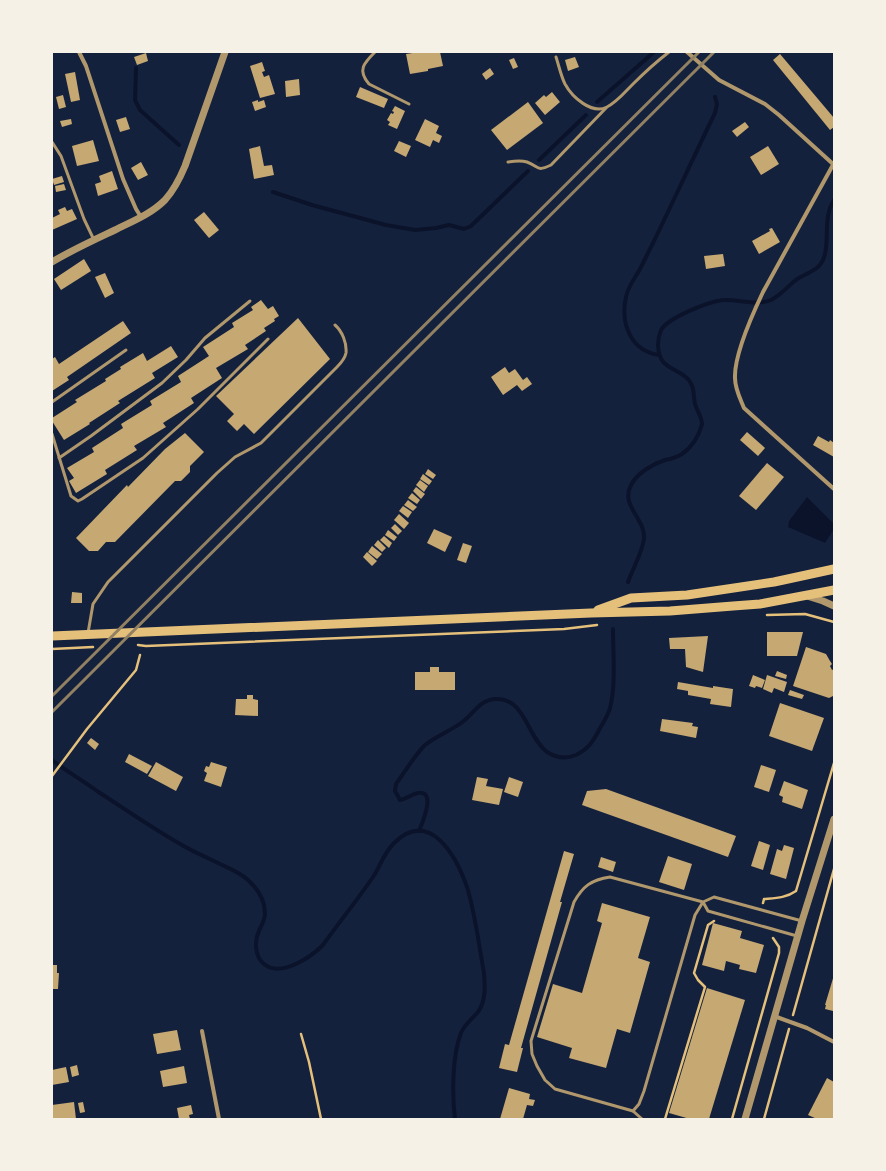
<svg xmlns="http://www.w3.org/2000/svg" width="886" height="1171" viewBox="0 0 886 1171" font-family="'DM Sans',sans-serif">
	<rect width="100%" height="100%" fill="#14213d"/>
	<polygon fill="#0b132b" points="807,497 834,524 834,529 825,543 788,527 789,521"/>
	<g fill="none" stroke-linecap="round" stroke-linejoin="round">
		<g stroke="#0b132b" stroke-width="4">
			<polyline points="136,68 135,100 140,110 179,145"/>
			<polyline points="597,102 654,52"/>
			<polyline points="539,160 586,115"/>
			<polyline points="273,192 312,205 386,225 415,230 436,228 449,225 464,229 471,226 528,171"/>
			<path d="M659 355C631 351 620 324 626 297 628 286 636 277 641 267 645 259 649 251 653 243 674 200 694 156 715 113L717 104 715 97"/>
			<path d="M628 582C633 568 642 553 644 539 646 519 620 506 631 485 637 473 653 464 665 460 671 459 677 457 682 454 692 447 699 436 702 424 702 417 697 411 695 404 693 395 695 387 688 379 675 366 659 370 658 345 658 340 659 335 661 330 669 317 708 302 723 300 738 299 757 306 771 300 781 295 788 286 797 279 804 275 812 272 818 267 834 251 820 221 834 200"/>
			<path d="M52 760C66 771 82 780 97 791 125 809 152 828 182 845 192 851 203 856 214 861 225 867 239 871 248 880 258 889 265 901 265 914 265 920 261 926 259 931 254 941 255 957 264 964 281 978 311 957 323 945 340 921 359 898 375 874 381 863 385 852 394 843 430 808 456 856 467 887 475 912 479 946 484 973 485 986 486 1001 478 1012 472 1019 464 1025 461 1033 452 1056 452 1095 455 1119"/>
			<path d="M419 831C422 823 437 790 418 793 411 794 407 799 400 800L395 791 396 784C405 772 414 756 425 745 436 736 450 731 461 723 473 715 479 700 495 699 525 697 527 737 547 752 556 758 566 759 576 755 587 750 592 743 598 732 602 724 608 716 610 708 616 686 613 652 613 629"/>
		</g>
	</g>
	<g fill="#c6a872">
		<polygon points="419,52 440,52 443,66 428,69 428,71 410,74 406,54"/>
		<polygon points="146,53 148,61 137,65 134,57"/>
		<polygon points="780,54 834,118 834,127 830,130 773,60"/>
		<polygon points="575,57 579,67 568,71 565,60"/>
		<polygon points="514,58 518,67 513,69 509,60"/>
		<polygon points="262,62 265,71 262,72 264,77 269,75 275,94 260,98 250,66"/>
		<polygon points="490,68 494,74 486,80 482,74"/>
		<polygon points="75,72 80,100 71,102 65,74"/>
		<polygon points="299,79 300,95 286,97 285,81"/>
		<polygon points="360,87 388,99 384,108 356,97"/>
		<polygon points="552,92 560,102 545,115 535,103 544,95 546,97"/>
		<polygon points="63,95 66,107 59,109 56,97"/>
		<polygon points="258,100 258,102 264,100 266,107 255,111 252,102"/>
		<polygon points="528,102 543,123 507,150 491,130"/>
		<polygon points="395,106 405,111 397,129 388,125 390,122 387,120 391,113 393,114 394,112 392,111"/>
		<polygon points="126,117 130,129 120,132 116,120"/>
		<polygon points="71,119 72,124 62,127 60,121"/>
		<polygon points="425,119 439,126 436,133 442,136 439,143 433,140 430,147 415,140"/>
		<polygon points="745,122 749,127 737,137 732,131"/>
		<polygon points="93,140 99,161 77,166 72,146"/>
		<polygon points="399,141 411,146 406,157 394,151"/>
		<polygon points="260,146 264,166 272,165 274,175 254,179 249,149"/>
		<polygon points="768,146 779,164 761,175 750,157"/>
		<polygon points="141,162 148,175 138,180 131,168"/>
		<polygon points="112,171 118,189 98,196 95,184 101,182 99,176"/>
		<polygon points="62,176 64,182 54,185 52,179"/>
		<polygon points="64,184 66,190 56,192 55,186"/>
		<polygon points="65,207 67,211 72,209 77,219 52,230 52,218 60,214 58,210"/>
		<polygon points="204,212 219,230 209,238 194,220"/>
		<polygon points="772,228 780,242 759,254 752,241 770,231 769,229"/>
		<polygon points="723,254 725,266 706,269 704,256"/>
		<polygon points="84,259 91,271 61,290 54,279"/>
		<polygon points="105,273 114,293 105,298 95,277"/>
		<polygon points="261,300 268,309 273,306 279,316 274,319 275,321 264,328 266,331 245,345 248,349 216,368 222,378 191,398 194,403 163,423 166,427 134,446 137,450 105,470 107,474 76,493 69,481 74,478 67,468 94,452 92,448 123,428 121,424 152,405 150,401 181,382 178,376 209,356 203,347 234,327 232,323 253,310 251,307"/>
		<polygon points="298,318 330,359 254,434 244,424 237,431 227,421 234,414 216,396"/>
		<polygon points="123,321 131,333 67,377 69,380 52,391 52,359 55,357 59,364"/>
		<polygon points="171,346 178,357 152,373 155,378 118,401 120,403 89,423 90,424 64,440 52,421 52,418 77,402 75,400 106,381 105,379 121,369 120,367 143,353 147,361"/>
		<polygon points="505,367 509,373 515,369 523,380 527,377 532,384 522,391 517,385 503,395 491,377"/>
		<polygon points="747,432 765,448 758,456 740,440"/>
		<polygon points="185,433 204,452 190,466 190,472 181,481 175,481 115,542 106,542 98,551 89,551 76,538 127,485 128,487 165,449"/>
		<polygon points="818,436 829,442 830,440 834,443 834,457 813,445"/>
		<polygon points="767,463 784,477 756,510 739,496"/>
		<polygon points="428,469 436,475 433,479 425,474"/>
		<polygon points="423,474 432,481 429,485 420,479"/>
		<polygon points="420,480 428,486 424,492 416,485"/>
		<polygon points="416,487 425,494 421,499 413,491"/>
		<polygon points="412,493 420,500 417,504 408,498"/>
		<polygon points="408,500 417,507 413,511 404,505"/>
		<polygon points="403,506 412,512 408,518 399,511"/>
		<polygon points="399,514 409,523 404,529 394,520"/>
		<polygon points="395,524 402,531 398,535 391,528"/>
		<polygon points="434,529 452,537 445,552 427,543"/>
		<polygon points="388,530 397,537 394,541 385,535"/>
		<polygon points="384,536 392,543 389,548 380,540"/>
		<polygon points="378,540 386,548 382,552 374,545"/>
		<polygon points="463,543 472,546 466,563 457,560"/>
		<polygon points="372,546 382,554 377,559 368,552"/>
		<polygon points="367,552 377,561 372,566 363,557"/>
		<polygon points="72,592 82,593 82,603 71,603"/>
		<polygon points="767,632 803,632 797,656 767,656"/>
		<polygon points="708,636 703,672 686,667 685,649 670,649 669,638"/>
		<polygon points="806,647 826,654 830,661 832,664 830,666 832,670 834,669 833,696 829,698 793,686"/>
		<polygon points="430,667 439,667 439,672 455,672 455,690 415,690 415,672 430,672"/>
		<polygon points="777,671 787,675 786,679 775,676"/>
		<polygon points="753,675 765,680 762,688 756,686 755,688 749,686"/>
		<polygon points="767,675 787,682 784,692 774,688 772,693 763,689"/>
		<polygon points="678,682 713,688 713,686 733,689 731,707 710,704 711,699 688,695 688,691 677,689"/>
		<polygon points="790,690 804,695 802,699 788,695"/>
		<polygon points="247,695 253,695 253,699 258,700 258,716 235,715 236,699 247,699"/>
		<polygon points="780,703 824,718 812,751 769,736"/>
		<polygon points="662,719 693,723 692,726 698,727 696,738 660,731"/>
		<polygon points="91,738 99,744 95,750 87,743"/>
		<polygon points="129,754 152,766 147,774 125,762"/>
		<polygon points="156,762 183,777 176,791 148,776"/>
		<polygon points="211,762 227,767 221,787 204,781 207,773 204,771 206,766 209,767"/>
		<polygon points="761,765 776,770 769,792 754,787"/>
		<polygon points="477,777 488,779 486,786 503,789 499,805 472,800"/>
		<polygon points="509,777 523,782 518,797 504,792"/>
		<polygon points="784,781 808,790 802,809 782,802 783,797 779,795"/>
		<polygon points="606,789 736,836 728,857 582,805 587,791"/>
		<polygon points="759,841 770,845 763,870 751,866"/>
		<polygon points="784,845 794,848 786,879 770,874 777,849 782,851"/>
		<polygon points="564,851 574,854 560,902 562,902 521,1048 523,1048 517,1072 499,1068 505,1044 509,1045"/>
		<polygon points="668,856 692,864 684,890 659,882"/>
		<polygon points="601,857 616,862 613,872 598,867"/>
		<polygon points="602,903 650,917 638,958 650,962 630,1033 617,1029 606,1068 569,1058 572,1048 537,1037 553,984 582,993 602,923 597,921"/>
		<polygon points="713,923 742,931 740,938 764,945 756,973 739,969 740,965 726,961 724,971 702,965"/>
		<polygon points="52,965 57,965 57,973 59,973 58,989 52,989"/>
		<polygon points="834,975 834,1009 833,1011 825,1009 826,1005 825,1005"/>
		<polygon points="707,988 745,1000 709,1119 690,1119 669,1113"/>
		<polygon points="177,1030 181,1050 157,1054 153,1034"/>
		<polygon points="77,1065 79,1075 72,1077 70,1067"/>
		<polygon points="184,1066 187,1083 163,1087 160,1071"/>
		<polygon points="66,1067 69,1082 52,1085 52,1070"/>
		<polygon points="827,1078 834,1082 834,1119 817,1119 808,1115"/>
		<polygon points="509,1088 530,1094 529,1099 535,1100 533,1106 527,1105 523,1119 500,1119"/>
		<polygon points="74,1102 76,1119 52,1119 52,1105"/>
		<polygon points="83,1102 85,1112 80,1113 78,1103"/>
		<polygon points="191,1105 193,1114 189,1115 190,1119 179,1119 177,1108"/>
	</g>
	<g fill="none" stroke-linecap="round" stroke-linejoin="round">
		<g stroke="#e5c07b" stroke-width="2.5">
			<polyline points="767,615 805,614 834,622"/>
			<polyline points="138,645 146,646 564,629 597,625"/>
			<polyline points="52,649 93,647"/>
			<polyline points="52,776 87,729 136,670 140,655"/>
			<path d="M763 903 764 899C776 898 786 898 796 891L834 763"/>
			<polyline points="793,1015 834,869"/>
			<polyline points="301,1034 309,1062 321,1119"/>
			<polyline points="665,1119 705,987 698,980 694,973 708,925 714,921"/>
			<polyline points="732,1119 779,953 779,947 773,938"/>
			<polyline points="764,1119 789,1029"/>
		</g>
		<g stroke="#b1986c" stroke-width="3">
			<path d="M375 52C364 63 357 70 369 84L409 104"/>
			<path d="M556 57C559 66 561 76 565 84 572 97 592 115 607 107 617 102 625 92 632 85 644 73 656 62 669 52"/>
			<polyline points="52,142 61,156 84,219 94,240"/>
			<path d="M508 162C514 161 521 160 527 162 540 167 536 172 551 165L606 108"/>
			<polyline points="52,402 126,350"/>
			<polyline points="52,434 71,496 78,501 82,499 143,458 198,409 268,339"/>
			<polyline points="59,458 91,436 162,383 186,360 205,338 250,301"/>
			<path d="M88 633 93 604 108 582 217 473 235 457 261 443 337 367C341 363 345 358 346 353 347 343 342 331 335 325"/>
			<path d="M797 936 708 911 703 902 610 877C591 880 583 886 574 902L531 1041 532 1054 537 1066 545 1080 555 1089 633 1111 639 1104 644 1091 695 915 703 902 714 897 802 921"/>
			<polyline points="633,1111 642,1119"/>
		</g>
		<g stroke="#b1986c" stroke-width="4">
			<polyline points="79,52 86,66 123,179 136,209 141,217"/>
			<polyline points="687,52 719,80 765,104 779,115 833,164"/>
			<path d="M834 163 763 292C753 313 734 354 735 378 735 389 740 398 744 408L834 489"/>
			<polyline points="774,1016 807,1028 834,1042"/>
			<polyline points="202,1031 219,1119"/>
		</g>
		<g stroke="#b1986c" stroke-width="7">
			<path d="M52 262C72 250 94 240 115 230 133 221 151 214 165 200 174 190 180 178 185 166L225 52"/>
			<polyline points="807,596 823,601 834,606"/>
			<polyline points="745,1119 802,921 834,819"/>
		</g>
		<g stroke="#e5c07b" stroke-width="9">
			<polyline points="598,610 631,598 687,595 774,582 834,569"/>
			<polyline points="52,636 591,613 670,611 733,606 760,604 834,590"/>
		</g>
		<g stroke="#918062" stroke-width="3">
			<polyline points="52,696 699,52"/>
			<polyline points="52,712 714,52"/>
		</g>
	</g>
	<rect width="886" height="1171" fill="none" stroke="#f6f1e7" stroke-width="106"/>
</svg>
